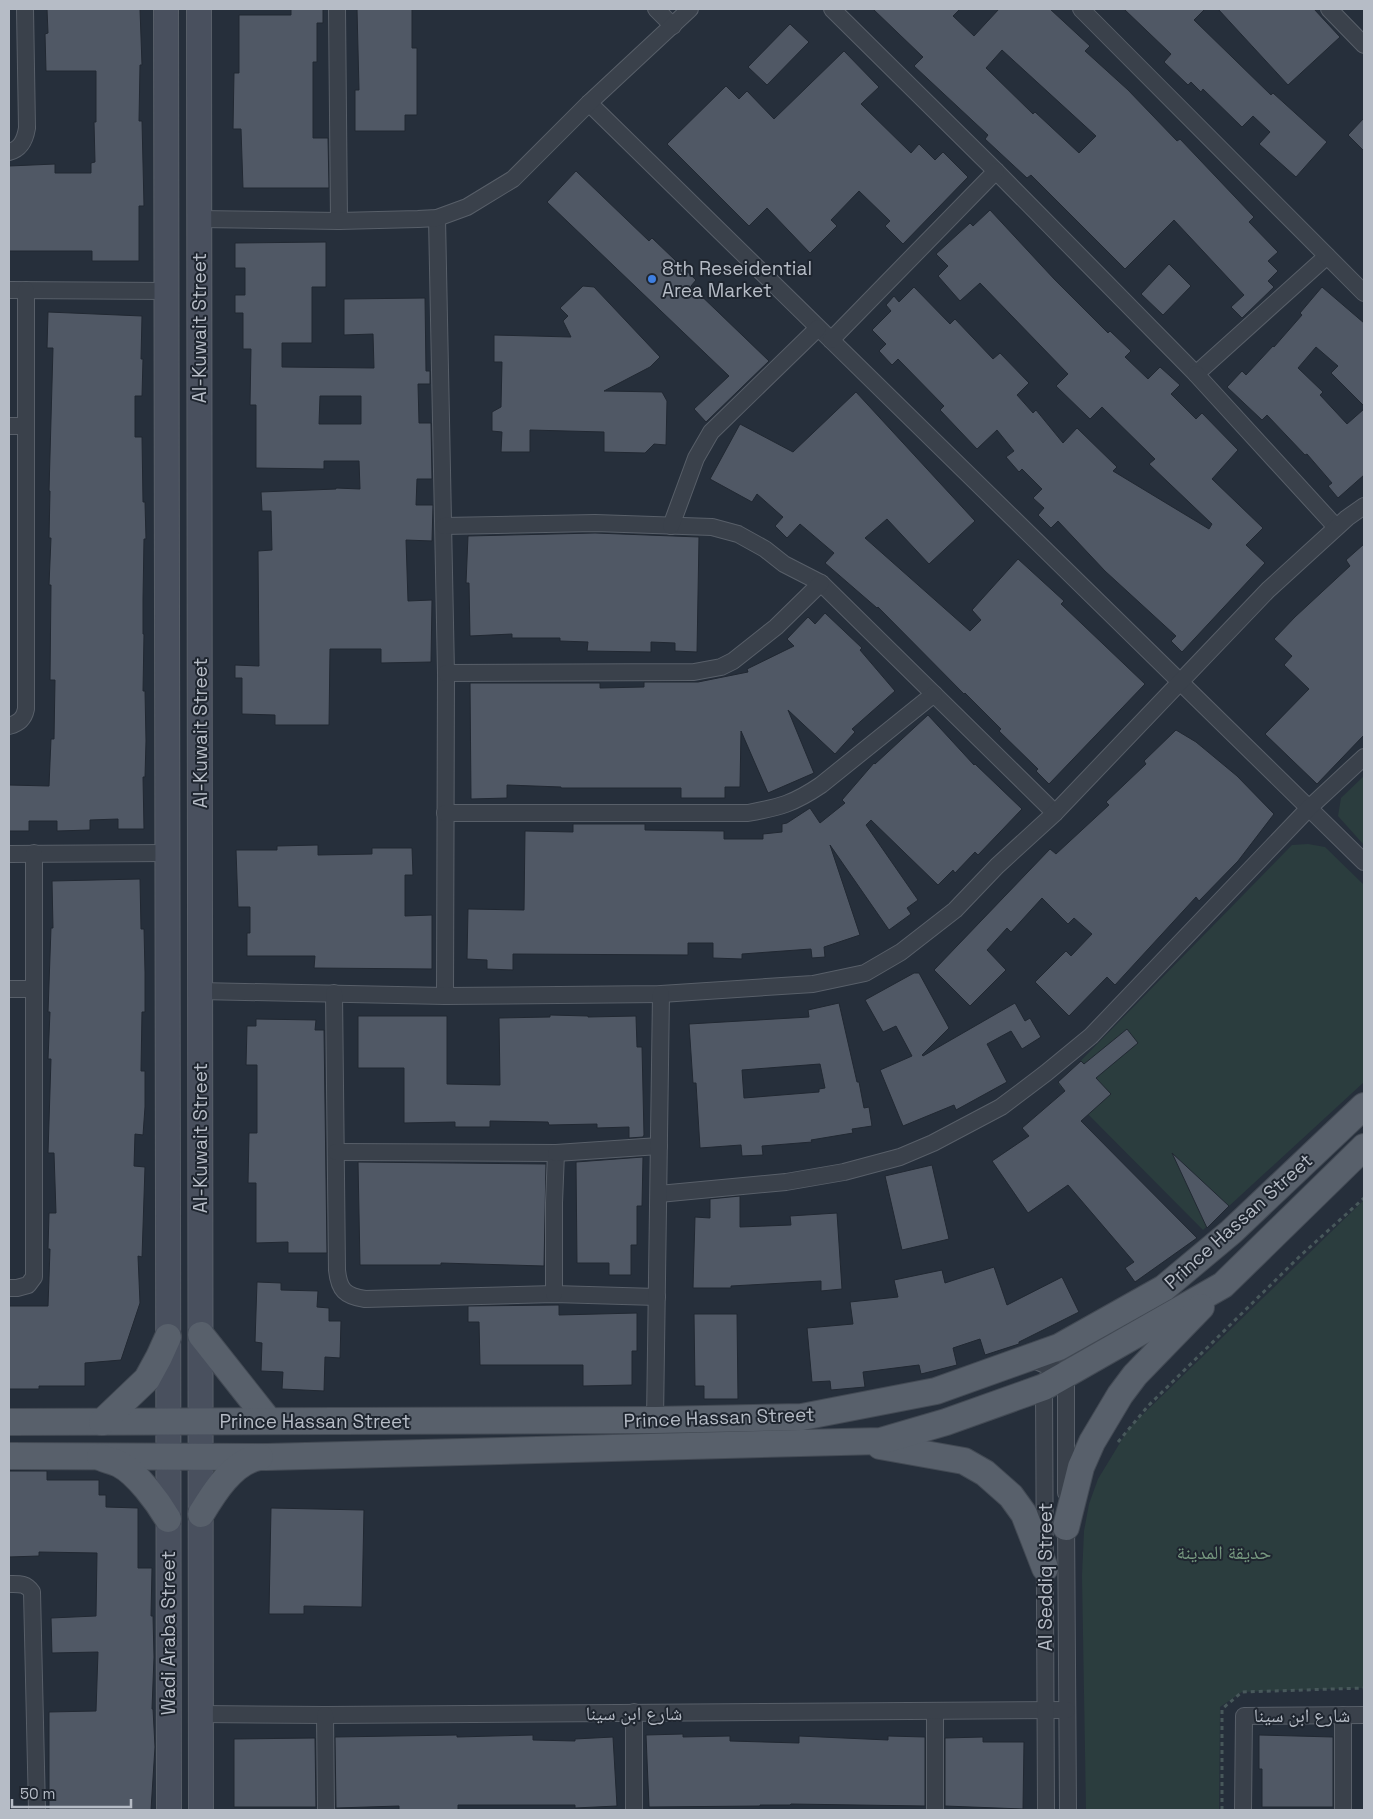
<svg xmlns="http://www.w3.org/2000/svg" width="1373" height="1819" viewBox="0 0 1373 1819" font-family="'Space Grotesk','Noto Naskh Arabic',sans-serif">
	<rect width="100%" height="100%" fill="#262f3b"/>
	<g fill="#2b3d3e">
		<polygon points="1364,776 1364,845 1338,816 1341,798"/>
		<polygon points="1308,844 1325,847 1364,885 1364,1082 1203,1230 1058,1084 1292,845"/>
		<polygon points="1364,1200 1364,1688 1242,1692 1220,1707 1219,1810 1086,1810 1082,1576 1084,1531 1089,1504 1098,1479 1129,1428"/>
	</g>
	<g fill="#505865" stroke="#212832" fill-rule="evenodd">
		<polygon points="47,9 140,9 142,65 140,65 139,121 142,121 144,206 139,206 139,261 92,261 92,251 9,251 9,166 55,164 55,173 91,173 91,163 95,162 94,122 96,122 96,71 46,71 45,34 48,33"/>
		<polygon points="291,9 323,9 323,23 317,23 317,62 313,62 313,138 328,138 329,188 243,188 241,129 233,129 234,73 239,73 239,15 291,15"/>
		<polygon points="357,9 412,9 412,48 417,48 417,115 405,115 405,131 355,131 355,90 359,90"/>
		<path d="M873 9H960L953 16 974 36 999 9H1050L1090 46 1085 51 1128 90 1177 141 1180 139 1254 217 1249 222 1278 252 1268 261 1278 271 1268 281 1274 287 1242 318 1231 307 1244 295 1174 220 1125 269 1031 175 1027 178 985 139 988 135 914 66 923 57ZM1002 50 1096 136 1079 153 1035 112 1033 114 986 68Z"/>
		<polygon points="1124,9 1205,9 1194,20 1271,95 1273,93 1327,142 1296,177 1259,144 1270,132 1253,116 1242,127 1203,89 1201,92 1191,82 1188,85 1164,62 1171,54"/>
		<polygon points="1218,9 1314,9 1340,37 1288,85"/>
		<polygon points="790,24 809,42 767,85 748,67"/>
		<polygon points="844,51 879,87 861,104 911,153 919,144 935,160 943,152 968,177 903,244 885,226 890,221 859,191 831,220 837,226 810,253 767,208 749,226 667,144 726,86 739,99 747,91 774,119"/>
		<polygon points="1364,118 1364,151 1348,135"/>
		<polygon points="576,171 649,241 652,238 696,280 691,286 769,361 706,422 694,409 729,376 547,202"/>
		<polygon points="990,210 1055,280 1108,333 1110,331 1131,351 1125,357 1148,379 1160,367 1180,385 1171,394 1196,419 1202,413 1238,450 1212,479 1263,528 1246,545 1265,563 1182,652 1171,641 1176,636 1105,571 1058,521 1051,528 1038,515 1044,508 1033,498 1042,489 1022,469 1019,472 1006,457 1014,451 997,430 977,449 940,410 944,406 898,359 892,365 879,351 886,344 872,330 891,311 886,305 894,296 899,302 914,287 950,324 955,319 993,359 1000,353 1029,383 1017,395 1033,413 1036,410 1063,443 1077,428 1117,467 1113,471 1209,529 1212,524 1149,464 1155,459 1102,407 1090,419 1056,386 1068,374 980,283 960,301 938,276 948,266 936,254 970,223 973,226"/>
		<path d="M326 242V287H312V343H282V367L374 368 373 334 344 335V299L425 298 426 371H430V384H418L419 423H431L432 479H417L416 505H433L432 541 406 540 408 601 432 600 431 662 381 663V649H330L329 725H275V715L242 714V678H235V665L259 666 258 551 272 550 271 511H262L261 492 336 489V488L360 489 359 461H324V469L256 468V405H250L251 349H243V313H235V295H245V268H235V243ZM320 396H361V424H319Z"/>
		<polygon points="1169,264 1191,286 1163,315 1141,294"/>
		<polygon points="583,286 594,287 660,357 650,367 604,391 662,392 667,401 666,445 654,444 645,453 604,452 604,432 530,430 530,452 501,452 502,432 492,431 492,412 501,407 502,362 494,362 494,335 571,337 563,321 568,316 560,308"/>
		<polygon points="1322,287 1364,323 1364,406 1331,373 1338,366 1316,347 1298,368 1323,392 1320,395 1347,424 1364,409 1364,475 1338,498 1328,486 1332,483 1307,454 1305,455 1267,415 1262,420 1227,387 1242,371 1246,375 1273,346 1274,347 1302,315 1300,313"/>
		<polygon points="48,312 142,316 141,359 143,359 142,396 135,396 135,437 142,437 143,502 145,502 146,539 144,539 143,599 143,634 144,634 143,691 145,691 146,741 145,777 143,777 144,829 118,829 118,819 90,820 90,830 57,831 57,821 29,821 29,831 9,831 9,785 49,786 51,739 54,739 55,680 50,680 51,585 49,585 51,538 49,538 50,491 49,491 53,348 47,348"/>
		<polygon points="856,392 975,521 929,564 887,519 865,538 970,631 981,620 972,610 1018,559 1064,601 1061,604 1145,684 1049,784 1036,771 1038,769 999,731 1001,729 965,693 964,694 878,607 877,608 825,563 834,553 800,524 787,538 775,526 783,517 757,494 752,502 710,479 740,424 793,452"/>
		<polygon points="595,533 699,537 697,652 675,651 675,643 651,642 651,652 587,651 588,642 560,641 560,638 512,638 512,634 470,636 469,583 466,583 468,536"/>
		<polygon points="1364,544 1364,735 1317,784 1265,734 1309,689 1284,665 1292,656 1274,639 1295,617 1350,566 1346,560"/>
		<polygon points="825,613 862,648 860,650 895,691 852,729 855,732 835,754 788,710 814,773 768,793 741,731 740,787 725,787 725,798 681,798 681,788 561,788 561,787 507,785 507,798 471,799 470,683 600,683 600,688 644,687 644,682 698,682 748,672 747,669 794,646 787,639 808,617 815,624"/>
		<polygon points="928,715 974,765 975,764 1022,809 978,855 975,852 955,873 953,870 938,885 871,820 866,825 918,900 907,908 911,914 889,930 830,845 860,935 824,947 825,957 812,958 811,949 742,954 742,959 713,958 713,943 688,943 688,955 513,954 513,970 487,969 487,960 467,959 468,909 524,910 525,831 573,832 573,824 645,824 645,830 724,831 724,839 763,839 763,834 782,832 782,824 787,823 810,808 820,823 845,803 842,800 874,763 875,764"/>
		<polygon points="1176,730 1196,742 1237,776 1274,814 1238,861 1199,901 1196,897 1115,985 1107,977 1069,1016 1035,982 1066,951 1071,956 1092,934 1074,918 1068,924 1042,898 1011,932 1007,928 987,950 1006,970 970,1006 934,970 1050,849 1056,854 1109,805 1106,802 1146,764 1144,761"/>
		<polygon points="318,845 318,855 372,854 372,848 412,848 413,875 405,875 405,916 432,915 432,969 314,968 315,956 247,956 247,933 250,933 250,907 238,907 236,850 277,850 277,846"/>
		<polygon points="140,879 141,929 144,929 145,972 145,1012 142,1012 141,1071 145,1071 145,1107 143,1135 135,1134 134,1166 145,1167 142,1257 138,1256 140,1303 121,1360 85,1363 85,1386 39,1386 39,1389 9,1389 9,1306 48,1306 50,1249 48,1249 49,1213 56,1213 54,1153 48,1153 51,1059 48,1059 50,1012 48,1012 51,928 53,928 52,881"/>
		<polygon points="914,973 919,973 949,1028 922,1055 923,1056 1015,1003 1025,1021 1030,1018 1041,1037 1022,1049 1011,1031 987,1044 1007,1082 956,1110 954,1105 903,1126 880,1070 912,1056 896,1026 883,1032 865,1000"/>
		<path d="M839 1003 857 1082H859L864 1108 869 1107 872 1126 852 1129 853 1133 811 1140 812 1142 762 1146 763 1155 742 1156 741 1145 700 1148 696 1083H693L689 1024 809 1017 808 1010ZM820 1064 825 1088 819 1089V1092L744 1098 742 1070Z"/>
		<polygon points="550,1015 588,1016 588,1017 636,1016 637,1047 642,1047 644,1135 643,1137 629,1138 629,1127 597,1128 597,1124 549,1125 548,1122 490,1121 490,1127 455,1127 455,1122 404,1123 404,1068 358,1068 358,1016 447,1016 447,1084 500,1085 499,1018 550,1017"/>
		<polygon points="256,1019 316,1020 315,1030 324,1030 327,1253 288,1253 288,1242 256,1243 256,1183 248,1183 249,1133 257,1133 257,1065 246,1065 247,1026 256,1026"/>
		<polygon points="1127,1029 1138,1043 1096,1078 1111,1094 1081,1121 1197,1238 1135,1282 1125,1268 1134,1262 1068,1185 1028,1213 992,1161 1029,1136 1022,1128 1065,1091 1058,1082 1081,1061 1084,1064"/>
		<polygon points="1172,1153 1229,1206 1207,1228"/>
		<polygon points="643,1157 642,1206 637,1206 637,1245 631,1245 631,1275 609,1275 609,1263 577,1263 576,1162"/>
		<polygon points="358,1162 546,1164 544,1266 441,1263 441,1265 360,1265"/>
		<polygon points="932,1165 949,1239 902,1250 885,1176"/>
		<polygon points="740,1196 740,1227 791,1225 790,1216 837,1213 842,1289 821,1291 821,1281 731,1286 731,1288 693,1288 695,1217 710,1218 710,1199"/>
		<polygon points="994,1267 1007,1305 1062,1277 1079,1312 1019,1342 1019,1344 985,1355 980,1339 953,1348 957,1365 921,1374 919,1365 863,1372 865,1387 831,1390 830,1381 812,1382 807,1328 853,1324 850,1302 898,1297 894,1280 942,1270 945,1283"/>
		<polygon points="257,1282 281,1283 281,1290 318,1291 317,1307 329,1308 329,1321 341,1321 340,1358 325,1357 324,1391 282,1389 283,1372 261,1371 262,1343 255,1342"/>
		<polygon points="559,1305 559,1315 637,1313 637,1351 632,1351 632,1385 583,1386 583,1365 480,1365 479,1322 468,1322 468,1306"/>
		<polygon points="694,1314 737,1314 738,1399 704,1399 704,1386 695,1386"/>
		<polygon points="9,1471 47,1471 47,1480 99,1480 99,1495 106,1495 106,1507 138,1508 138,1568 152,1568 151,1616 153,1616 154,1657 152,1709 153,1709 155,1747 151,1810 49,1810 49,1712 96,1711 98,1652 52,1653 51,1618 96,1616 97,1553 39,1552 39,1556 9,1557"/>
		<polygon points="271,1508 364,1510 362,1607 304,1606 304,1614 269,1614"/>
		<polygon points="683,1734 683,1737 730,1736 730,1741 799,1743 799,1736 888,1740 888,1736 925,1737 925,1806 791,1804 790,1805 760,1805 760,1806 649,1807 646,1735"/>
		<polygon points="457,1735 457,1737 533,1735 533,1740 575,1741 575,1739 613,1737 617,1806 575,1808 575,1805 458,1805 458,1810 399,1810 399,1806 336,1808 335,1737"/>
		<polygon points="1259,1735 1333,1737 1333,1807 1262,1807 1262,1769 1259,1769"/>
		<polygon points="983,1737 983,1742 1024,1742 1023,1809 945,1806 945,1738"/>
		<polygon points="315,1738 316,1807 234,1807 234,1739"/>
	</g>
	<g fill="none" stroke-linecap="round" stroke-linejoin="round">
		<g stroke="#585f69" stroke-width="18">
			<g id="minor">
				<polyline points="337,9 339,221"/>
				<polyline points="656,9 673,26"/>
				<polyline points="832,9 996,171 1196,374 1327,256"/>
				<polyline points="1081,9 1364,293"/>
				<polyline points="1329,9 1364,45"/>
				<polyline points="589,103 1364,862"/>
				<path d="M9 152C21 149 25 140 27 128L25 9"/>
				<polyline points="437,218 446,673 445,996"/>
				<polyline points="199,219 339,221 418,219 437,218 467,207 513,179 589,103 690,9"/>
				<polyline points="9,290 166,291"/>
				<polyline points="831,340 996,171"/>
				<polyline points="1196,374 1336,527"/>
				<polyline points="9,426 26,426"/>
				<polyline points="444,526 595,523 712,527 738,534 765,549 784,564 821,583 1055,813"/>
				<polyline points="671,526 696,458 711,432 818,328"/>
				<polyline points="446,673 694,672 721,667 733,661 776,627 821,583"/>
				<path d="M9 726C19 723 24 719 26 709V290"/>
				<path d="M445 813H748C780 807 793 804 821 785L934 694"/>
				<polyline points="9,854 167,853"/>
				<polyline points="9,989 34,989"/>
				<polyline points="200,991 445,996 661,994 813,984 865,973 901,952 955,910 997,866 1055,813 1268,590 1347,518 1364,506"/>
				<path d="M334 993 337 1270C339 1290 345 1296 365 1299L554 1294 657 1297"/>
				<polyline points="336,1152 556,1153 554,1203 554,1294"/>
				<polyline points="556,1153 659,1146"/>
				<polyline points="659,1194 786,1182 844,1172 900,1157 933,1143 1001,1107 1046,1073 1091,1036 1309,808 1364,757"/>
				<polyline points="9,1288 17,1288 28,1285 34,1277 34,853"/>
				<polyline points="1029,1358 1066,1374 1066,1493"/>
				<polyline points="655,1420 661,994"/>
				<polyline points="1066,1518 1068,1810"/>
				<path d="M9 1584C19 1584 26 1583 32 1592L37 1810"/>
				<polyline points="935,1711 935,1810"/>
				<polyline points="201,1714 325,1715 1067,1710"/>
				<polyline points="325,1715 326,1810"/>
				<polyline points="634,1810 634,1712"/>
				<polyline points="1046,1810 1044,1387 1047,1379"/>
				<polyline points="1243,1810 1244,1716 1364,1715"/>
				<polyline points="1343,1810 1343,1715"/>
			</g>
		</g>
		<g stroke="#585f69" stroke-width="26">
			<g id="secondary">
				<polyline points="166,9 169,1810"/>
				<polyline points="199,9 201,1810"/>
			</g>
		</g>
		<g stroke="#434a54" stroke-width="28">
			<g id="primary">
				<polyline points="201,1335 269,1421"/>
				<polyline points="9,1422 655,1420 802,1417 936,1391 1059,1347 1164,1288 1231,1232 1364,1106"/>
				<polyline points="102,1422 147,1379 159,1357 168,1337"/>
				<polyline points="880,1446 964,1461 985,1473 1011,1496 1024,1514 1045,1568"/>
				<polyline points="9,1456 267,1457 881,1441 946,1422 1044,1387 1223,1285 1364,1147"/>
				<path d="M100 1457C106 1460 113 1461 119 1464 137 1473 158 1502 168 1519"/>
				<path d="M201 1514C213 1494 233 1461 260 1457"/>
				<polyline points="1066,1527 1081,1467 1092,1442 1120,1395 1135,1375 1201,1307"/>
			</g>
		</g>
		<g stroke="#48585b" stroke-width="3" stroke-dasharray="4 4" stroke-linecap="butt">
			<polyline points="1118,1442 1148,1406 1299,1257 1364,1198"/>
			<polyline points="1222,1810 1222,1709 1242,1692 1364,1688"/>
		</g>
		<use href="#minor" stroke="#3a414b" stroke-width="16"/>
		<use href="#secondary" stroke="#49505e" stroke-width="24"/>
		<use href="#primary" stroke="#58606b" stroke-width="26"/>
	</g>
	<circle fill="#3f7fe0" stroke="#1f2630" stroke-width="2" cx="652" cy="279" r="5"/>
	<g text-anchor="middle" stroke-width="4" stroke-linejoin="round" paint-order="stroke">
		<g font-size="19" fill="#b6bcc6" stroke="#1f2630" text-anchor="start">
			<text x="662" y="275">8th Reseidential<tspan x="662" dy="22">Area Market</tspan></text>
		</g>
		<g font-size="19" fill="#b6bcc6" stroke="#1f2630">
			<text transform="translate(199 328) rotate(-90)" y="7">Al-Kuwait Street</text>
			<text transform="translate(200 733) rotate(-90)" y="7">Al-Kuwait Street</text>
			<text transform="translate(200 1138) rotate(-90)" y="7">Al-Kuwait Street</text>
			<text transform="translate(1238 1221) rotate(-42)" y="7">Prince Hassan Street</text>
			<text transform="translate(719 1417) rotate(-2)" y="7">Prince Hassan Street</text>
			<text x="315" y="1428">Prince Hassan Street</text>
			<text transform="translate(1045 1577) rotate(-90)" y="7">Al Seddiq Street</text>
			<text transform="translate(168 1633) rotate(-90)" y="7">Wadi Araba Street</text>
			<text x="634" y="1720">شارع ابن سينا</text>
			<text x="1302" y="1722">شارع ابن سينا</text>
		</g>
		<g font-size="19" fill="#779980" stroke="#1f2630">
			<text x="1224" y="1559">حديقة المدينة</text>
		</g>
	</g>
	<rect width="1373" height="1819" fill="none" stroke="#b6bcc6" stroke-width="20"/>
	<path d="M12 1799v8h119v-8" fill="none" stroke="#b6bcc6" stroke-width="2.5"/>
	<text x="20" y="1799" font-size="15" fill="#b6bcc6" stroke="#1f2630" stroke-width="4" paint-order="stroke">50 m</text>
</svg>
